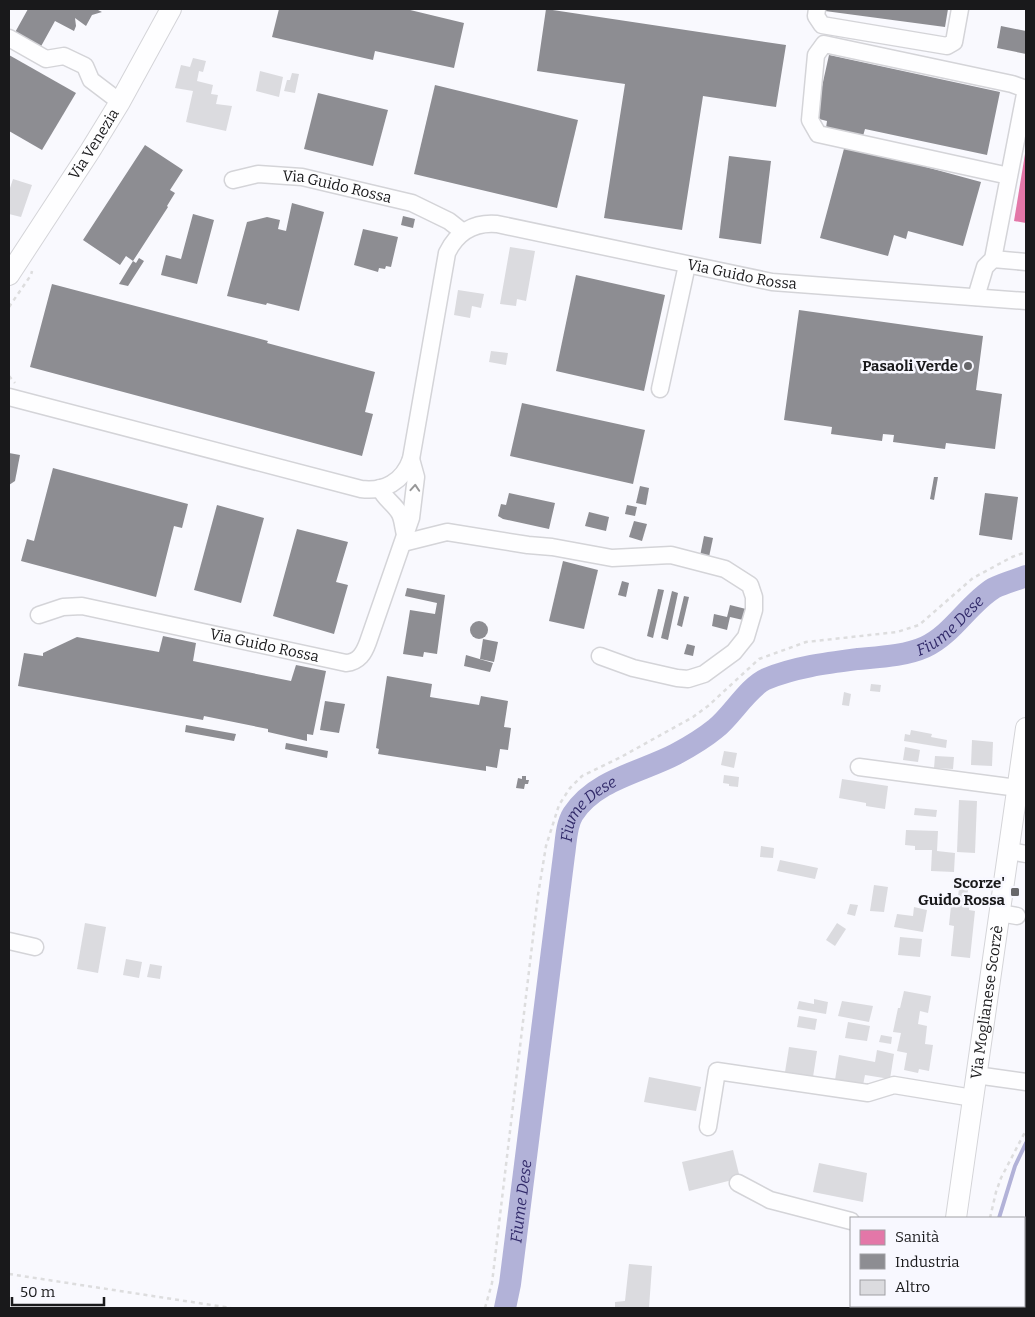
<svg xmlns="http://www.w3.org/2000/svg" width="1035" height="1317" viewBox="0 0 1035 1317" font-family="Bitter,serif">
	<rect width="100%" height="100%" fill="#f9f9fe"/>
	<polygon fill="#e377a8" points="1025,154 1026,154 1026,223 1014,221"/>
	<g fill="#8d8d92">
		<polygon points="28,9 96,9 102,12 92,15 86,26 75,18 76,26 74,31 55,21 39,50 13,36"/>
		<polygon points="279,9 406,9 464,23 454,68 375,51 373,60 272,37"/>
		<polygon points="546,9 786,45 776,107 703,96 682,230 604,218 625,84 537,71"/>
		<polygon points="825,9 948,9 945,27 825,11"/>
		<polygon points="1001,26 1026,31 1026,54 997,48"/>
		<polygon points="9,55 76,93 42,150 9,131"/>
		<polygon points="829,55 1000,92 987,155 865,129 863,136 826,128 827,121 815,118"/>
		<polygon points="435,85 578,120 557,208 414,174"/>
		<polygon points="318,93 388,110 373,166 304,149"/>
		<polygon points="145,145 183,170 170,190 175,193 167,206 168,207 133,261 126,256 120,265 83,240"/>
		<polygon points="845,145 981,182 963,246 908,231 906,239 894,235 888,256 820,238"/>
		<polygon points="729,156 771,161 761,244 719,238"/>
		<polygon points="292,203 324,212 299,311 267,303 266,305 227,296 247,222 267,217 280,220 278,229 286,231"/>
		<polygon points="193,214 214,220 197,284 161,275 166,255 181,259"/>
		<polygon points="403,216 415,219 413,228 401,225"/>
		<polygon points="363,229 398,237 391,267 386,266 385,269 379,268 378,272 354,265"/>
		<polygon points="139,258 144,261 128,286 119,284 133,261 136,263"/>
		<polygon points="576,275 665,295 644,391 556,371"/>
		<polygon points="52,284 268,341 267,343 375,372 365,412 373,414 362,456 30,367"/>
		<polygon points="799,310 983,336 976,390 1002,394 995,449 946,443 945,449 893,442 894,435 883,434 882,441 831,434 832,427 784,420"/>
		<polygon points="522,403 645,430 633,484 510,456"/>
		<polygon points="9,453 20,455 15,481 9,485"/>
		<polygon points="53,468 188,504 182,528 174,526 156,597 21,561 27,539 34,541"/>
		<polygon points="934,477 938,477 934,500 930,499"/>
		<polygon points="640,486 649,488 646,505 636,503"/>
		<polygon points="509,493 555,503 549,529 503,519 498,516 501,504 506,505"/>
		<polygon points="985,493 1018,497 1012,540 979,535"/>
		<polygon points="217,505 264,518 241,603 194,590"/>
		<polygon points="627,505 637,507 635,516 625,514"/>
		<polygon points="589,512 609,517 606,531 585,526"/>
		<polygon points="634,521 647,524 642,541 629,537"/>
		<polygon points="297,529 348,542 336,582 348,585 334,634 273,616"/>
		<polygon points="704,536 713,538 709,557 700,556"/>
		<polygon points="563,561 598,570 584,629 549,621"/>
		<polygon points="622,581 629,583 626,597 618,595"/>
		<polygon points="407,588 445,595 437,654 424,652 423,657 403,654 410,610 435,614 437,603 405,596"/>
		<polygon points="658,589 664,590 653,638 647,636"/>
		<polygon points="672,591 678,593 668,640 661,638"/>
		<polygon points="684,596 689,597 682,627 677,625"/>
		<polygon points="730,605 746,609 743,620 730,617 727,630 712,626 714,614 727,617"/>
		<circle cx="479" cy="630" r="9"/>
		<polygon points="163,636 196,643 193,661 291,681 296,665 326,671 313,735 307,734 307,741 268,732 268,729 204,716 203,720 18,686 24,653 43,656 43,653 77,637 159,652"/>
		<polygon points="483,639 498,642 494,662 480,659"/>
		<polygon points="687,644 695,646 693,656 684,654"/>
		<polygon points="466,655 493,663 490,672 464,666"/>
		<polygon points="387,676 432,684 430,697 479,705 481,696 508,701 504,727 511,728 508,750 500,749 497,768 486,766 486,771 378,754 379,749 376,748"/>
		<polygon points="325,701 345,704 339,733 320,730"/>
		<polygon points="186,725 236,734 234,741 185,732"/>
		<polygon points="286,743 328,751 327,758 285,749"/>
		<polygon points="522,776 526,776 526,780 529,780 528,784 525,784 524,789 516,788 518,778 522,779"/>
	</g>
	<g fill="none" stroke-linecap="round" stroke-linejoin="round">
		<g stroke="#b2b2d8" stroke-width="4">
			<polyline points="999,1218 1015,1166 1026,1143"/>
			<polyline points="971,1306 971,1308"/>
		</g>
		<path stroke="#b2b2d8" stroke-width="22" id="s1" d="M505 1308 510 1284 564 855C566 842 566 825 573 814 596 779 642 772 676 754 689 747 704 738 715 729 731 717 748 687 766 679 795 667 827 663 858 659 880 657 905 656 925 647 953 634 969 603 994 588 1004 583 1016 580 1026 576"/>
	</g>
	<g fill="#dbdbdf">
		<polygon points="193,58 206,61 203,72 199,71 197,81 213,85 211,94 218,95 216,104 232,106 226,131 186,122 193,91 175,88 181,65 190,67"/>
		<polygon points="260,71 283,77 279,97 256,91"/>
		<polygon points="292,73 299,74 295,93 284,91 287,80 290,80"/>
		<polygon points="13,179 32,185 21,217 9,214 9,191"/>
		<polygon points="510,247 535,251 526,301 517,299 516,306 500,304"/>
		<polygon points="458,290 484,294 481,308 472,306 470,318 454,315"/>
		<polygon points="491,351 508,353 506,365 489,362"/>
		<polygon points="871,684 881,685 880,692 870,691"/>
		<polygon points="844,692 851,694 849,706 842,705"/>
		<polygon points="911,730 932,734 931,737 947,740 946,748 904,741 905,734 910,735"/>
		<polygon points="972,740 993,742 992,766 971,765"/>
		<polygon points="905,747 920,750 918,762 903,760"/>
		<polygon points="724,751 737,753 734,768 721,765"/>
		<polygon points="935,756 954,757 953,769 934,768"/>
		<polygon points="724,775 739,777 738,787 729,786 729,784 723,783"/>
		<polygon points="842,779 888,786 885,809 866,806 866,803 839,798"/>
		<polygon points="959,800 977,801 975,853 957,852"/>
		<polygon points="915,808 937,810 936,817 914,815"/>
		<polygon points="906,830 938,831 937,851 955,853 954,872 931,871 932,850 915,850 915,846 905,845"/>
		<polygon points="761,846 774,848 773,858 760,857"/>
		<polygon points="780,860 818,868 815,879 777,871"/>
		<polygon points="874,885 888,887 884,912 870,911"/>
		<polygon points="959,889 968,890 967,898 958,896"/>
		<polygon points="958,898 970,899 969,910 975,911 970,958 951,956 954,926 949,925 951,906 957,907"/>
		<polygon points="850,904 858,905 855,916 847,914"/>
		<polygon points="914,907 927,910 923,932 894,927 897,914 913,916"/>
		<polygon points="85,923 106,927 98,973 77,969"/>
		<polygon points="837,923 846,929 835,946 826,940"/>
		<polygon points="900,937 922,939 920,957 898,955"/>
		<polygon points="126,959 142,962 139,978 123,975"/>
		<polygon points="150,964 162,966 160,979 147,977"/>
		<polygon points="904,991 931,996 928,1013 920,1011 918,1024 927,1026 925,1044 933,1045 929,1071 919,1069 918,1073 904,1070 907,1053 897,1051 901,1033 893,1032 898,1008 900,1008"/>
		<polygon points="814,999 828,1002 826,1014 797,1009 799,1001 814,1004"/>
		<polygon points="842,1001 873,1006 869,1022 838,1016"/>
		<polygon points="799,1016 817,1019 815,1030 797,1027"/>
		<polygon points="848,1022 870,1026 867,1041 845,1038"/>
		<polygon points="881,1035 892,1037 891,1044 879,1042"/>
		<polygon points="789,1047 817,1051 813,1077 785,1072"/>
		<polygon points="877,1050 894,1054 890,1079 865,1075 863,1085 835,1080 839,1055 875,1062"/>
		<polygon points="649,1077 701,1087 696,1111 644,1102"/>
		<polygon points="733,1150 740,1178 689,1191 682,1162"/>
		<polygon points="819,1163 867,1173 863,1202 813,1192"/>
		<polygon points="629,1264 652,1266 649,1308 615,1308 615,1302 625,1301"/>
		<polygon points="1024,1287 1026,1288 1026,1308 1015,1308 1015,1306 1024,1306"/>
	</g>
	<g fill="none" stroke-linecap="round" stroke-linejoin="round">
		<g stroke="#d4d4d8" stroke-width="19">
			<g id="minor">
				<polyline points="817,9 816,16 822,25 947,46 954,42 960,9"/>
				<polyline points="9,38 46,59 64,56 85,66 91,80 120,102"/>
				<path id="s2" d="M233 180 258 174 302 177 412 203 449 221 463 232"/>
				<polyline points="993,259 1026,262"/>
				<polyline points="976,297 985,267 993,259 1026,89 1012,84 824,44 816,55 810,120 818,134 1009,176"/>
				<polyline points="660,389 687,265"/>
				<path id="s3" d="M9 397 361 489C384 492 403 482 411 459L447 253C457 232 474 222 497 224L772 282 1026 301"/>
				<path d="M380 488C384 499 395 504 400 514 403 520 403 528 405 534"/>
				<polyline points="403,543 447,532 528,545 552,547 612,558 671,555 725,569 750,585 754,597 754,610 746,637 734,652 704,674 688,679 677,678 633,668 600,656"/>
				<path id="s4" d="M39 615 63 607 82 606 346 663C359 662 364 653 368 642L411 518 416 477 411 459"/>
				<polyline points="859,767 1018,788"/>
				<polyline points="1009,851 1026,854"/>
				<polyline points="1000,913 1017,916"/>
				<polyline points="9,941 35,947"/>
				<polyline points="976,1075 1026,1082"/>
				<polyline points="708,1127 717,1071 868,1093 894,1085 973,1098"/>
				<polyline points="738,1183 770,1200 851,1221"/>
			</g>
		</g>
		<g stroke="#d4d4d8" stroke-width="22">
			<g id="major">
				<path id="s5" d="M9 275 90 151 120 102 171 9"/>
				<path id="s6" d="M956 1218 1026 728"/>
				<polyline points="948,1308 948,1306"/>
			</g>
		</g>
		<g stroke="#ddddde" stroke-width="2.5" stroke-dasharray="4 4" stroke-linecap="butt">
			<polyline points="9,307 31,275 32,271"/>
			<polyline points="9,376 15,383"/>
			<polyline points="990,1218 996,1192 1001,1178 1026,1130"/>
			<polyline points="9,1274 231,1308"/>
			<polyline points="485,1308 492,1283 538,895 546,846 559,805 570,788 582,776 621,757 693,717 708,706 759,659 806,642 897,632 919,625 973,578 1012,557 1026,552"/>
		</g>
		<use href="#minor" stroke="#fefeff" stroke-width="16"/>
		<use href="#major" stroke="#fefeff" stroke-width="20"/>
	</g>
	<defs><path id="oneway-chevron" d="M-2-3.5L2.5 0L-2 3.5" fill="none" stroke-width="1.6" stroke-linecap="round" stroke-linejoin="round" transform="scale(1.25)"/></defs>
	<use stroke="#979798" href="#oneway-chevron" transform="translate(415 488) rotate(-86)"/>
	<g fill="#67676a" stroke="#f8f8ff" stroke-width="2">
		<circle cx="968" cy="366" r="5"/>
		<rect x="1010" y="887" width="10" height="10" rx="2.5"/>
	</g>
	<g text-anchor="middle" stroke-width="5" stroke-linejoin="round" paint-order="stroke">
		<g font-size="15" fill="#19191b" stroke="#f8f8ff">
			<text dy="5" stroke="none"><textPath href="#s5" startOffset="156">Via Venezia</textPath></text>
			<text dy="5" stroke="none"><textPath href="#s2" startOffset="106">Via Guido Rossa</textPath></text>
			<text dy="5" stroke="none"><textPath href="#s3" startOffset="949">Via Guido Rossa</textPath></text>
			<text dy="5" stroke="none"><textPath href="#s4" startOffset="231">Via Guido Rossa</textPath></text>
			<text dy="5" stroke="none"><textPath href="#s6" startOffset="218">Via Moglianese Scorzè</textPath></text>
		</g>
		<g font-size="15" font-weight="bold" fill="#19191b" stroke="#f8f8ff" text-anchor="end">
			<text x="958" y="371">Pasaoli Verde</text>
			<text x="1005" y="888">Scorze'<tspan x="1005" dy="17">Guido Rossa</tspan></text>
		</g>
		<g font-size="16" font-style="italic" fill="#322b6a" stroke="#f8f8ff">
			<text dy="6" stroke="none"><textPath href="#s1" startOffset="934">Fiume Dese</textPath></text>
			<text dy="6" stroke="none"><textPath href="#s1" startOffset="512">Fiume Dese</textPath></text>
			<text dy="6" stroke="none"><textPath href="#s1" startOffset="108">Fiume Dese</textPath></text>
		</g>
	</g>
	<rect width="1035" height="1317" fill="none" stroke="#19191b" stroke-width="20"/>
	<rect x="850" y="1217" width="175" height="90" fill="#f8f8ff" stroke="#9f9fa4"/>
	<rect x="860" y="1230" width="25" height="15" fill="#e377a8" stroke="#9f9fa4"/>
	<text x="895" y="1242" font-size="15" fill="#19191b">Sanità</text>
	<rect x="860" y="1254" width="25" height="15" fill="#8d8d92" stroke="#9f9fa4"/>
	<text x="895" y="1267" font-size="15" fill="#19191b">Industria</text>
	<rect x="860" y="1280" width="25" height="15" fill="#dbdbdf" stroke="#9f9fa4"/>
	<text x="895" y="1292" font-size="15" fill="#19191b">Altro</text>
	<path d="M12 1297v8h92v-8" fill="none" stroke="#19191b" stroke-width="2.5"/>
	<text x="20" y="1297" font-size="15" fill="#19191b" stroke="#f8f8ff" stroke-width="4" paint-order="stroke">50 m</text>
</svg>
